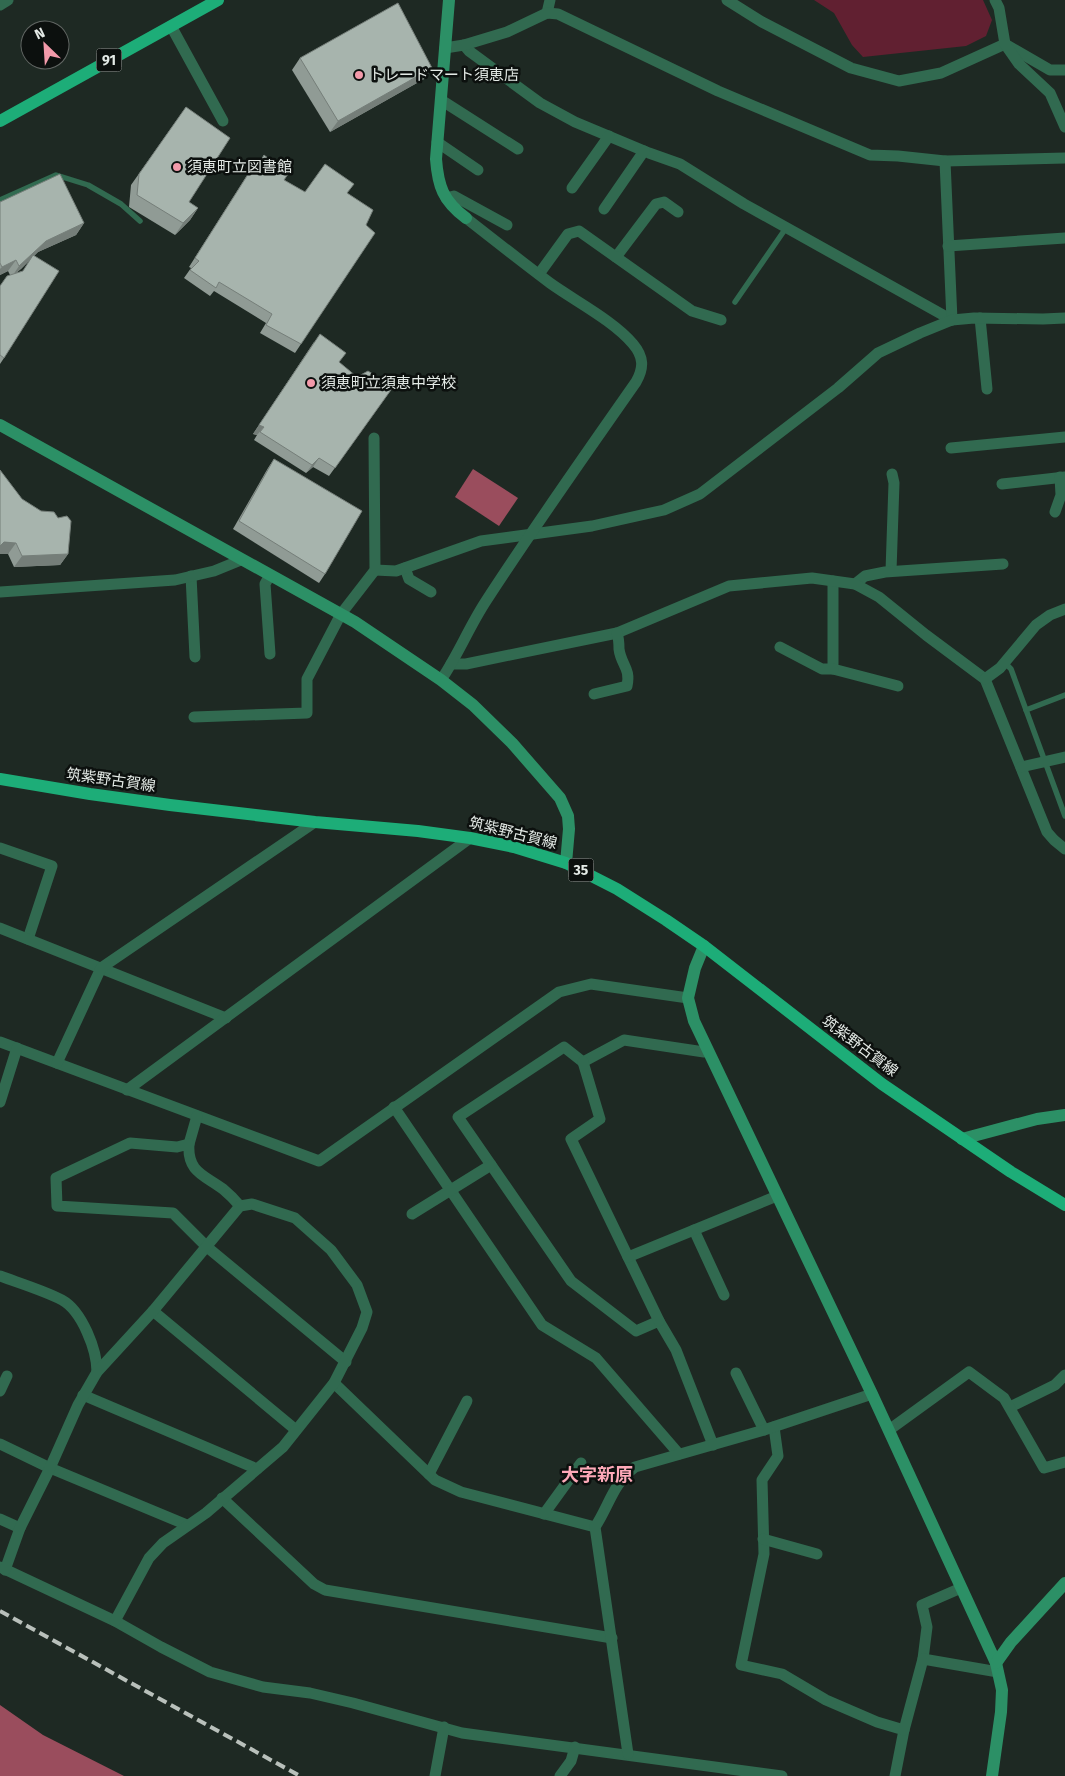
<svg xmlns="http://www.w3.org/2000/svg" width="1065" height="1776" viewBox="0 0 1065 1776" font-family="'Fira Sans','Noto Sans JP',sans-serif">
	<rect width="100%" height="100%" fill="#1e2923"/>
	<polygon fill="#612031" points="814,0 983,0 992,20 986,36 966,46 863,57 852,45 834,13"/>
	<g fill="#9a4d5d">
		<polygon points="473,469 518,498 499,526 455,497"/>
		<polygon points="0,1705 43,1735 124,1776 0,1776"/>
	</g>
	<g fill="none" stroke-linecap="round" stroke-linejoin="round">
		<g stroke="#316a50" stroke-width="5.5">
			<polyline points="0,200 56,175 88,185 121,204 140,221"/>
			<polyline points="735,302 786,228"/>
			<polyline points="1005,663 1011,669 1065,816"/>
			<polyline points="1026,710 1065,695"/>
		</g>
		<g stroke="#316a50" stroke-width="11">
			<polyline points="727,0 762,22 851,68 899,81 941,73 1005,44 1050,70 1065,70"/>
			<polyline points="995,0 999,8 1005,44 1019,64 1050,93 1065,127"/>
			<polyline points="0,5 8,0"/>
			<polyline points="547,13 550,0"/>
			<polyline points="171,26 223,121"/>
			<polyline points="464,45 469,51 540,103 575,122 649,153 680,164 744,204 952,320"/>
			<polyline points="445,48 464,45 507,32 547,13 558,14 718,91 870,155 898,156 945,161 1065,158"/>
			<polyline points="441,100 518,149"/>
			<polyline points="437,142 478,170"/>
			<polyline points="945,161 952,320"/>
			<polyline points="572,188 609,136"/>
			<polyline points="446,198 454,196 507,225"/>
			<polyline points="604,209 644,151"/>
			<polyline points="948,246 1065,238"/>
			<polyline points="616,257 656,204 664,202 678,212"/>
			<polyline points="539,274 568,234 579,231 692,311 721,320"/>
			<polyline points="980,318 987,389"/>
			<polyline points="951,448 1065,437"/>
			<polyline points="1002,484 1065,477"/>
			<polyline points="1055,512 1061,495 1060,477"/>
			<polyline points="405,568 409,579 431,592"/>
			<polyline points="375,570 396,571 481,541 592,526 664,510 700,494 838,388 878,353 920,333 952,320 974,318 1043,319 1065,318"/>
			<polyline points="891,571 894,483 892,474"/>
			<polyline points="270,575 265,584 270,654"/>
			<polyline points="191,576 195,657"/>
			<polyline points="833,581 833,669 898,686"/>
			<polyline points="855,584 865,576 885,572 1003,564"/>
			<polyline points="0,592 175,580 214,571 241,560"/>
			<polyline points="780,647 822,669 833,669"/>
			<polyline points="451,664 466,664 617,633 729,586 812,578 855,584 879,597 926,635 985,679 1047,832 1054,840 1065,849"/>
			<polyline points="985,679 1000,668 1036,625 1050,615 1065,609"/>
			<path d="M441 680C458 655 469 627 486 601 534 527 585 455 636 382 644 368 644 357 633 344 614 321 575 301 550 283 522 262 494 240 466 218"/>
			<path d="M594 694 627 686C631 668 621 665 619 649 619 643 619 639 617 633"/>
			<polyline points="194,717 307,713 307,679 341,614 375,570 374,438"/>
			<polyline points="1021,767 1065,757"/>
			<polyline points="0,848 52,866 28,939"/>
			<polyline points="0,928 226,1018"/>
			<polyline points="0,1042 319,1161 559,992 591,984 688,998"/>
			<polyline points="704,1052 624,1040 583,1062 564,1047 458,1117 571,1281 636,1331 659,1321 676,1350 713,1445"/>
			<polyline points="583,1062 600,1119 571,1139 659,1321"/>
			<polyline points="57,1063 101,968 315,822"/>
			<polyline points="127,1090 470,838"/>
			<polyline points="0,1102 17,1048"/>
			<polyline points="394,1107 542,1325 596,1358 679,1454"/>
			<polyline points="189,1144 197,1116"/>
			<path d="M240 1206C235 1200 229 1194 223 1189 204 1175 187 1172 189 1144L177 1147 130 1143 56 1178 57 1206 173 1213 207 1247 346 1362"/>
			<polyline points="412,1214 491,1165"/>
			<polyline points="694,1230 724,1295"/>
			<polyline points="628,1257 777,1196"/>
			<path d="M0 1276C19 1283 45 1291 62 1300 82 1311 97 1350 97 1372"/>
			<polyline points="153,1311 296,1430"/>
			<polyline points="736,1373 764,1430"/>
			<polyline points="334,1383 435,1480 461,1492 595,1527"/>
			<polyline points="0,1391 7,1376"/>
			<polyline points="83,1395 257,1469"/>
			<polyline points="1010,1407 1055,1385 1065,1375"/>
			<polyline points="774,1427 778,1456 762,1480 764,1554 741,1665 782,1674 826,1700 877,1722 904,1730 895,1776"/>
			<polyline points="889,1430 969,1372 1004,1398 1044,1468 1065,1462"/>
			<polyline points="0,1444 50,1468 187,1525"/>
			<polyline points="429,1474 467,1401"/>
			<polyline points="222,1498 314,1584 325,1590 612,1638"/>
			<polyline points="544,1514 581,1463"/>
			<polyline points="0,1519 20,1528"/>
			<polyline points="763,1539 817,1554"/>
			<polyline points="0,1567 115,1621 161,1647 210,1672 263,1687 310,1693 353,1703 462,1733 782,1776"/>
			<polyline points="5,1570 20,1528 50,1468 78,1405 97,1372 153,1311 240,1206 252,1204 295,1218 331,1250 357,1285 367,1312 362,1328 334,1383 283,1447 206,1513 163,1543 149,1558 115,1621"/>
			<polyline points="923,1659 927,1627 922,1605 961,1588"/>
			<polyline points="904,1730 923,1659 998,1672"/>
			<path d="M628 1754 595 1527C609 1506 613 1483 635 1467L764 1430 872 1394"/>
			<polyline points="435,1776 444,1727"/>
			<polyline points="560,1776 571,1761 575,1747"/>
		</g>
		<g stroke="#2c9066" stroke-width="12">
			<path d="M449 0 436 159C438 186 443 201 466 218"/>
			<polyline points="0,425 355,622 441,680 473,705 512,743 560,798 568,816 569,829 566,863"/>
			<polyline points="704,946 695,968 688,998 694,1021 872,1394 996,1663 1002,1690 1001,1712 992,1776"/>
			<polyline points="962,1139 1037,1119 1065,1115"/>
			<polyline points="996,1663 1011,1642 1065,1583"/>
		</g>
		<g stroke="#1dad78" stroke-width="12">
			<polyline points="0,121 218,0"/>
			<polyline points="0,779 90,794 170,805 315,822 418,831 470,838 514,847 566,863 617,889 666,920 704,946 882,1084 1011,1172 1065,1205"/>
		</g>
		<polyline stroke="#b9c0bb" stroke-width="4" stroke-dasharray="10 5" stroke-linecap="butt" points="0,1611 300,1776"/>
	</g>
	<g fill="#909b95" fill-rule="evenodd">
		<polygon points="300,58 424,79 330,132 292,70"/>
		<polygon points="186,107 189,202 198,208 190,220 175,235 129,207 131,185"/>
		<polygon points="264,155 284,180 305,192 348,193 301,344 295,353 260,333 266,323 214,291 210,296 184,278 191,268 189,267 246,177 252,168 256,167"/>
		<path d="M0 202 84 223 76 235 38 252 34 256 4 358 0 364V286L10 275 8 271 0 275ZM30 260 23 271 16 273 21 269Z"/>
		<polygon points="314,342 357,377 393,387 329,476 313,467 306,473 254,440 257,435 253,434"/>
		<polygon points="274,459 325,574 319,583 233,529 268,468"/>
		<polygon points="22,499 68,554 60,565 14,567 8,554"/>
	</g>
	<g fill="#757e79">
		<polygon points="432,68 424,79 330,132 338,121"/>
		<polygon points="198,208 190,220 175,235 183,223"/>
		<polygon points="84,223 76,235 38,252 11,278 19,266 46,241"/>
		<polygon points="16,260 8,271 0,275 0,269 2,267"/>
		<polygon points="259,425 264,427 257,435 253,434"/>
		<polygon points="319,458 313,467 306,473 312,465"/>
		<polygon points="4,542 16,543 8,554 0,554 0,546"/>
		<polygon points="68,554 60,565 14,567 22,556"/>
	</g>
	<g fill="#a7b4ad" stroke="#757e79">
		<polygon points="398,3 432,68 338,121 300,58"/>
		<polygon points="186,107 230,138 189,202 198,208 183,223 137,195 139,174"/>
		<polygon points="264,155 288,174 284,180 305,192 325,164 354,184 347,193 373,210 366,225 375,233 301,344 266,325 272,314 219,282 216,288 190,270 199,261 195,258 252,168 258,166"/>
		<polygon points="60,174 84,223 46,241 19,266 16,260 2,267 0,263 0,202"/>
		<polygon points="33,255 59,271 4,358 0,355 0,286 7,276 23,271"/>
		<polygon points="320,334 346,353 339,362 357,377 368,371 393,387 335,468 319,458 312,465 260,432 264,427 259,425"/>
		<polygon points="274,459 362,511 325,574 239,521"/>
		<polygon points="0,470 22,499 41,511 54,512 58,518 67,516 71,521 68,554 22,556 16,543 4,542 0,546"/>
	</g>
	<g fill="#f39aaa" stroke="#0c100e" stroke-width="2">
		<circle cx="359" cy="75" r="5"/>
		<circle cx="177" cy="167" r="5"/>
		<circle cx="311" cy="383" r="5"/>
	</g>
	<g text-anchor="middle" stroke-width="5" stroke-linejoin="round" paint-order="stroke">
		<g fill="#0c100e" stroke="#a3a9a5" stroke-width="1">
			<rect x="96.5" y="48.5" width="25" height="23" rx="4"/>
			<rect x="568.5" y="858.5" width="25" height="23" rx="4"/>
		</g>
		<g font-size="14" font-weight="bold" fill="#e4eae6">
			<text x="109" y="65">91</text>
			<text x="581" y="875">35</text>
		</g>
		<g font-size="15" fill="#e4eae6" stroke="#0c100e" text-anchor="start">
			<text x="369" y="80">トレードマート須恵店</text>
			<text x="187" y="172">須恵町立図書館</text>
			<text x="321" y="388">須恵町立須恵中学校</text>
		</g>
		<g font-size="15" fill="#e4eae6" stroke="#0c100e">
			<text transform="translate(111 780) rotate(8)" y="5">筑紫野古賀線</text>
			<text transform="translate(513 833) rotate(14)" y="5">筑紫野古賀線</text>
			<text transform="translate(860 1046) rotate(37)" y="5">筑紫野古賀線</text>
		</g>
		<g font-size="18" font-weight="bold" fill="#fda9b8" stroke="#0c100e">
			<text x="597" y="1481">大字新原</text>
		</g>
	</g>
	<g transform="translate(45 45) rotate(335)"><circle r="24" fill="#0c100e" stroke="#626764"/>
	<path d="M0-4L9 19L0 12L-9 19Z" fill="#f39aaa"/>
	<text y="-8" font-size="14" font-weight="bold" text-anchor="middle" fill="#e4eae6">N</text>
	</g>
</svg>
